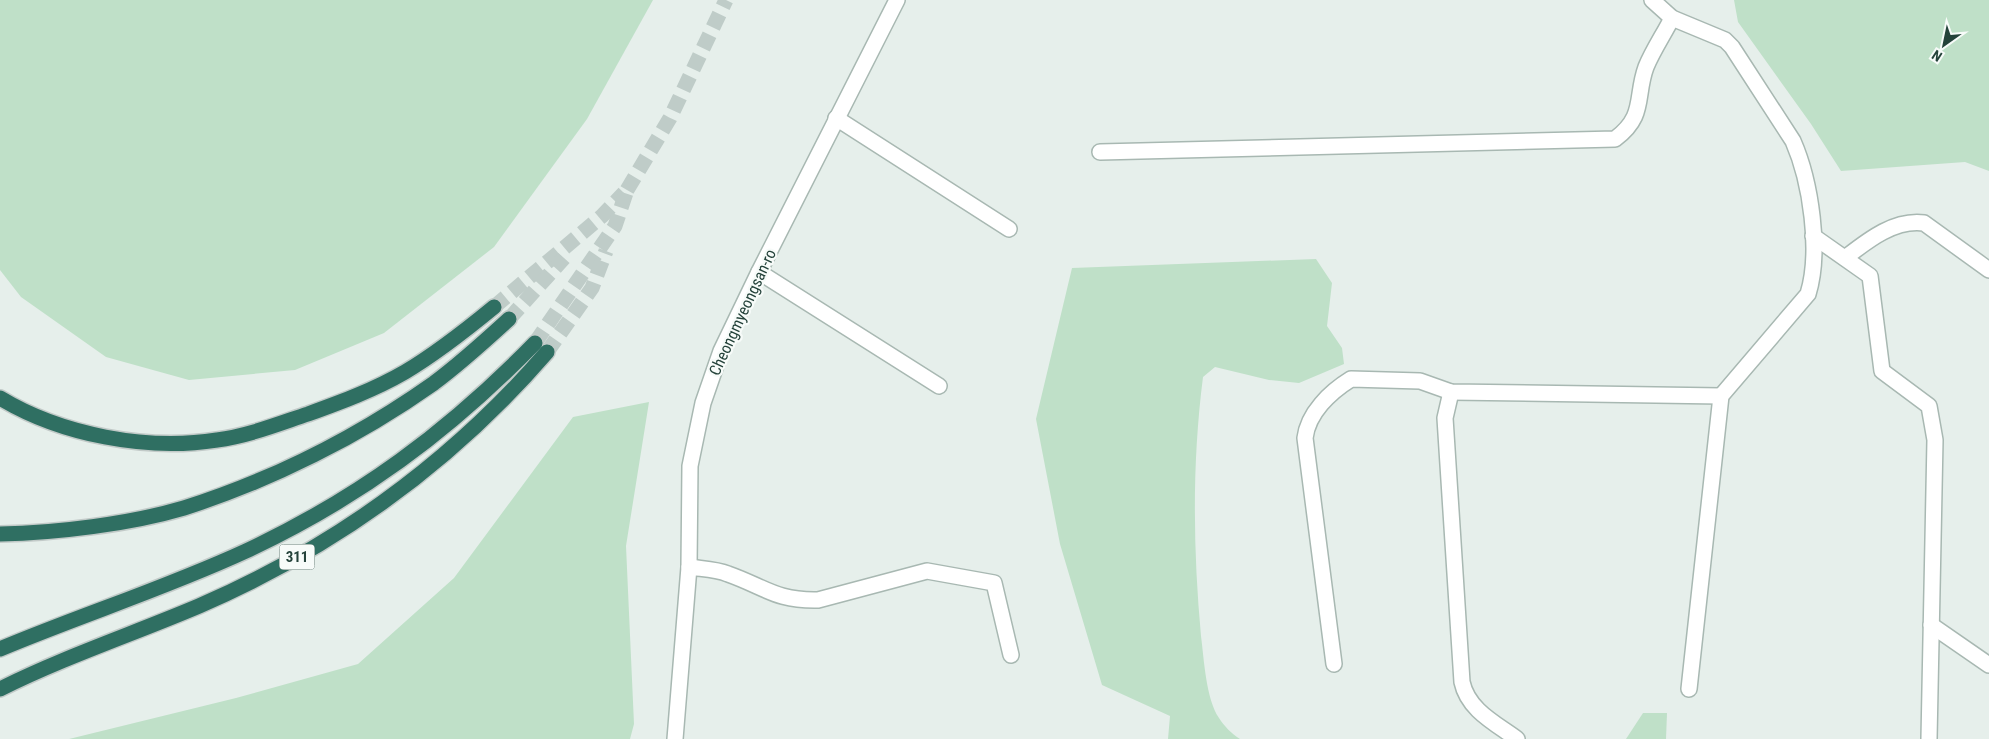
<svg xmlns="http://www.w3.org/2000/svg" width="1989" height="739" viewBox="0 0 1989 739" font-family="'Roboto Condensed',sans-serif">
	<rect width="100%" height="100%" fill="#e6efeb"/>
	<g fill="#bfe0c8">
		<polygon points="0,0 653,0 587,119 494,247 384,333 295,370 189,380 106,357 21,297 0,270"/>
		<polygon points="1734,0 1989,0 1989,171 1965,162 1841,171 1811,124 1738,22"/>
		<path d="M1316 259 1332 283 1327 326 1342 348 1344 364 1299 383 1269 380 1215 367 1203 377C1192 463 1193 549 1201 636 1204 659 1206 699 1219 718 1224 726 1232 734 1240 739H1168L1170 716 1102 685 1060 544 1036 419 1072 268Z"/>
		<polygon points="649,402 626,546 634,724 630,739 69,739 236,698 358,664 454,578 573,417"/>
		<polygon points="1643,713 1667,713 1666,739 1626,739"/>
	</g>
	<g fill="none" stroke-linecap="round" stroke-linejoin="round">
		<polyline stroke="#bfccc8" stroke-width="15" stroke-dasharray="15 8" stroke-linecap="butt" points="627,190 670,118 726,0"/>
		<g stroke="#bfccc8" stroke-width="15" stroke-dasharray="15 8" stroke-linecap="butt">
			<polyline points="494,307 602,216 624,193"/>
			<polyline points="509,319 564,258"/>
			<polyline points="535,343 615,226 627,190"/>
			<polyline points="547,352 592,288 606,251"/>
		</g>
		<g stroke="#a8b8b2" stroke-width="18">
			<g id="minor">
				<path d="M1652 0 1672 18 1725 40 1732 47 1793 141C1811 182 1821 252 1808 294L1721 396 1689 689"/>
				<polyline points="836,118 1009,229"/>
				<path d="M1100 152 1615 139C1646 116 1635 97 1646 67 1653 50 1664 34 1672 18"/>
				<polyline points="1813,236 1870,276 1882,371 1929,406 1935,440 1929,739"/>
				<path d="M1845 258C1867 241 1894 219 1924 223L1989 270"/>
				<polyline points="759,272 939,386"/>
				<path d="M1451 392 1445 418 1462 682C1468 710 1495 723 1517 739"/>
				<path d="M689 567C702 569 716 569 728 574 765 587 776 601 818 600L927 571 994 583 1011 655"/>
				<polyline points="1931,625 1989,665"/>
				<path d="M1334 664 1305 438C1308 413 1330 392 1351 379L1420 381 1451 392 1721 396"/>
				<polyline points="675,739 689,567 690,466 703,403 721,351 759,272 897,0"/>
			</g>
		</g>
		<g stroke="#c2cac8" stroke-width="18">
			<g id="highway">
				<path d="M0 398C61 435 147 451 217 440 248 436 278 424 308 414 341 402 374 390 405 372 437 353 466 330 494 307"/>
				<path d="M0 534C56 533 130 524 184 508 272 480 359 436 434 383 461 363 485 341 509 319"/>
				<path d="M0 649C81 615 166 588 246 551 359 498 448 432 535 343"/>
				<path d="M0 689C64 657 133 634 199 606 333 548 451 463 547 352"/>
			</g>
		</g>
		<use href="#minor" stroke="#fff" stroke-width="15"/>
		<use href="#highway" stroke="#2f6f62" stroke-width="15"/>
	</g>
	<g text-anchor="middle" stroke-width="4.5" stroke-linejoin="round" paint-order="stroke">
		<rect fill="#f7fbf9" stroke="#637a73" stroke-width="1" x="279.5" y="544.5" width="35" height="25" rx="4"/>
		<g font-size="15" font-weight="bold" fill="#24423a">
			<text x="297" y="562">311</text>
		</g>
		<g font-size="16" fill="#24423a" stroke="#f7fbf9">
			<text transform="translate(742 312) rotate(-65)" y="6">Cheongmyeongsan-ro</text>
		</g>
	</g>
	<g transform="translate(1944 45) rotate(213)" stroke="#f7fbf9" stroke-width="4" paint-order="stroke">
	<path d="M0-4L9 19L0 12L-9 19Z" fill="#24423a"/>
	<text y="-8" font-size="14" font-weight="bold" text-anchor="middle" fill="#24423a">N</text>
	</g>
</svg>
